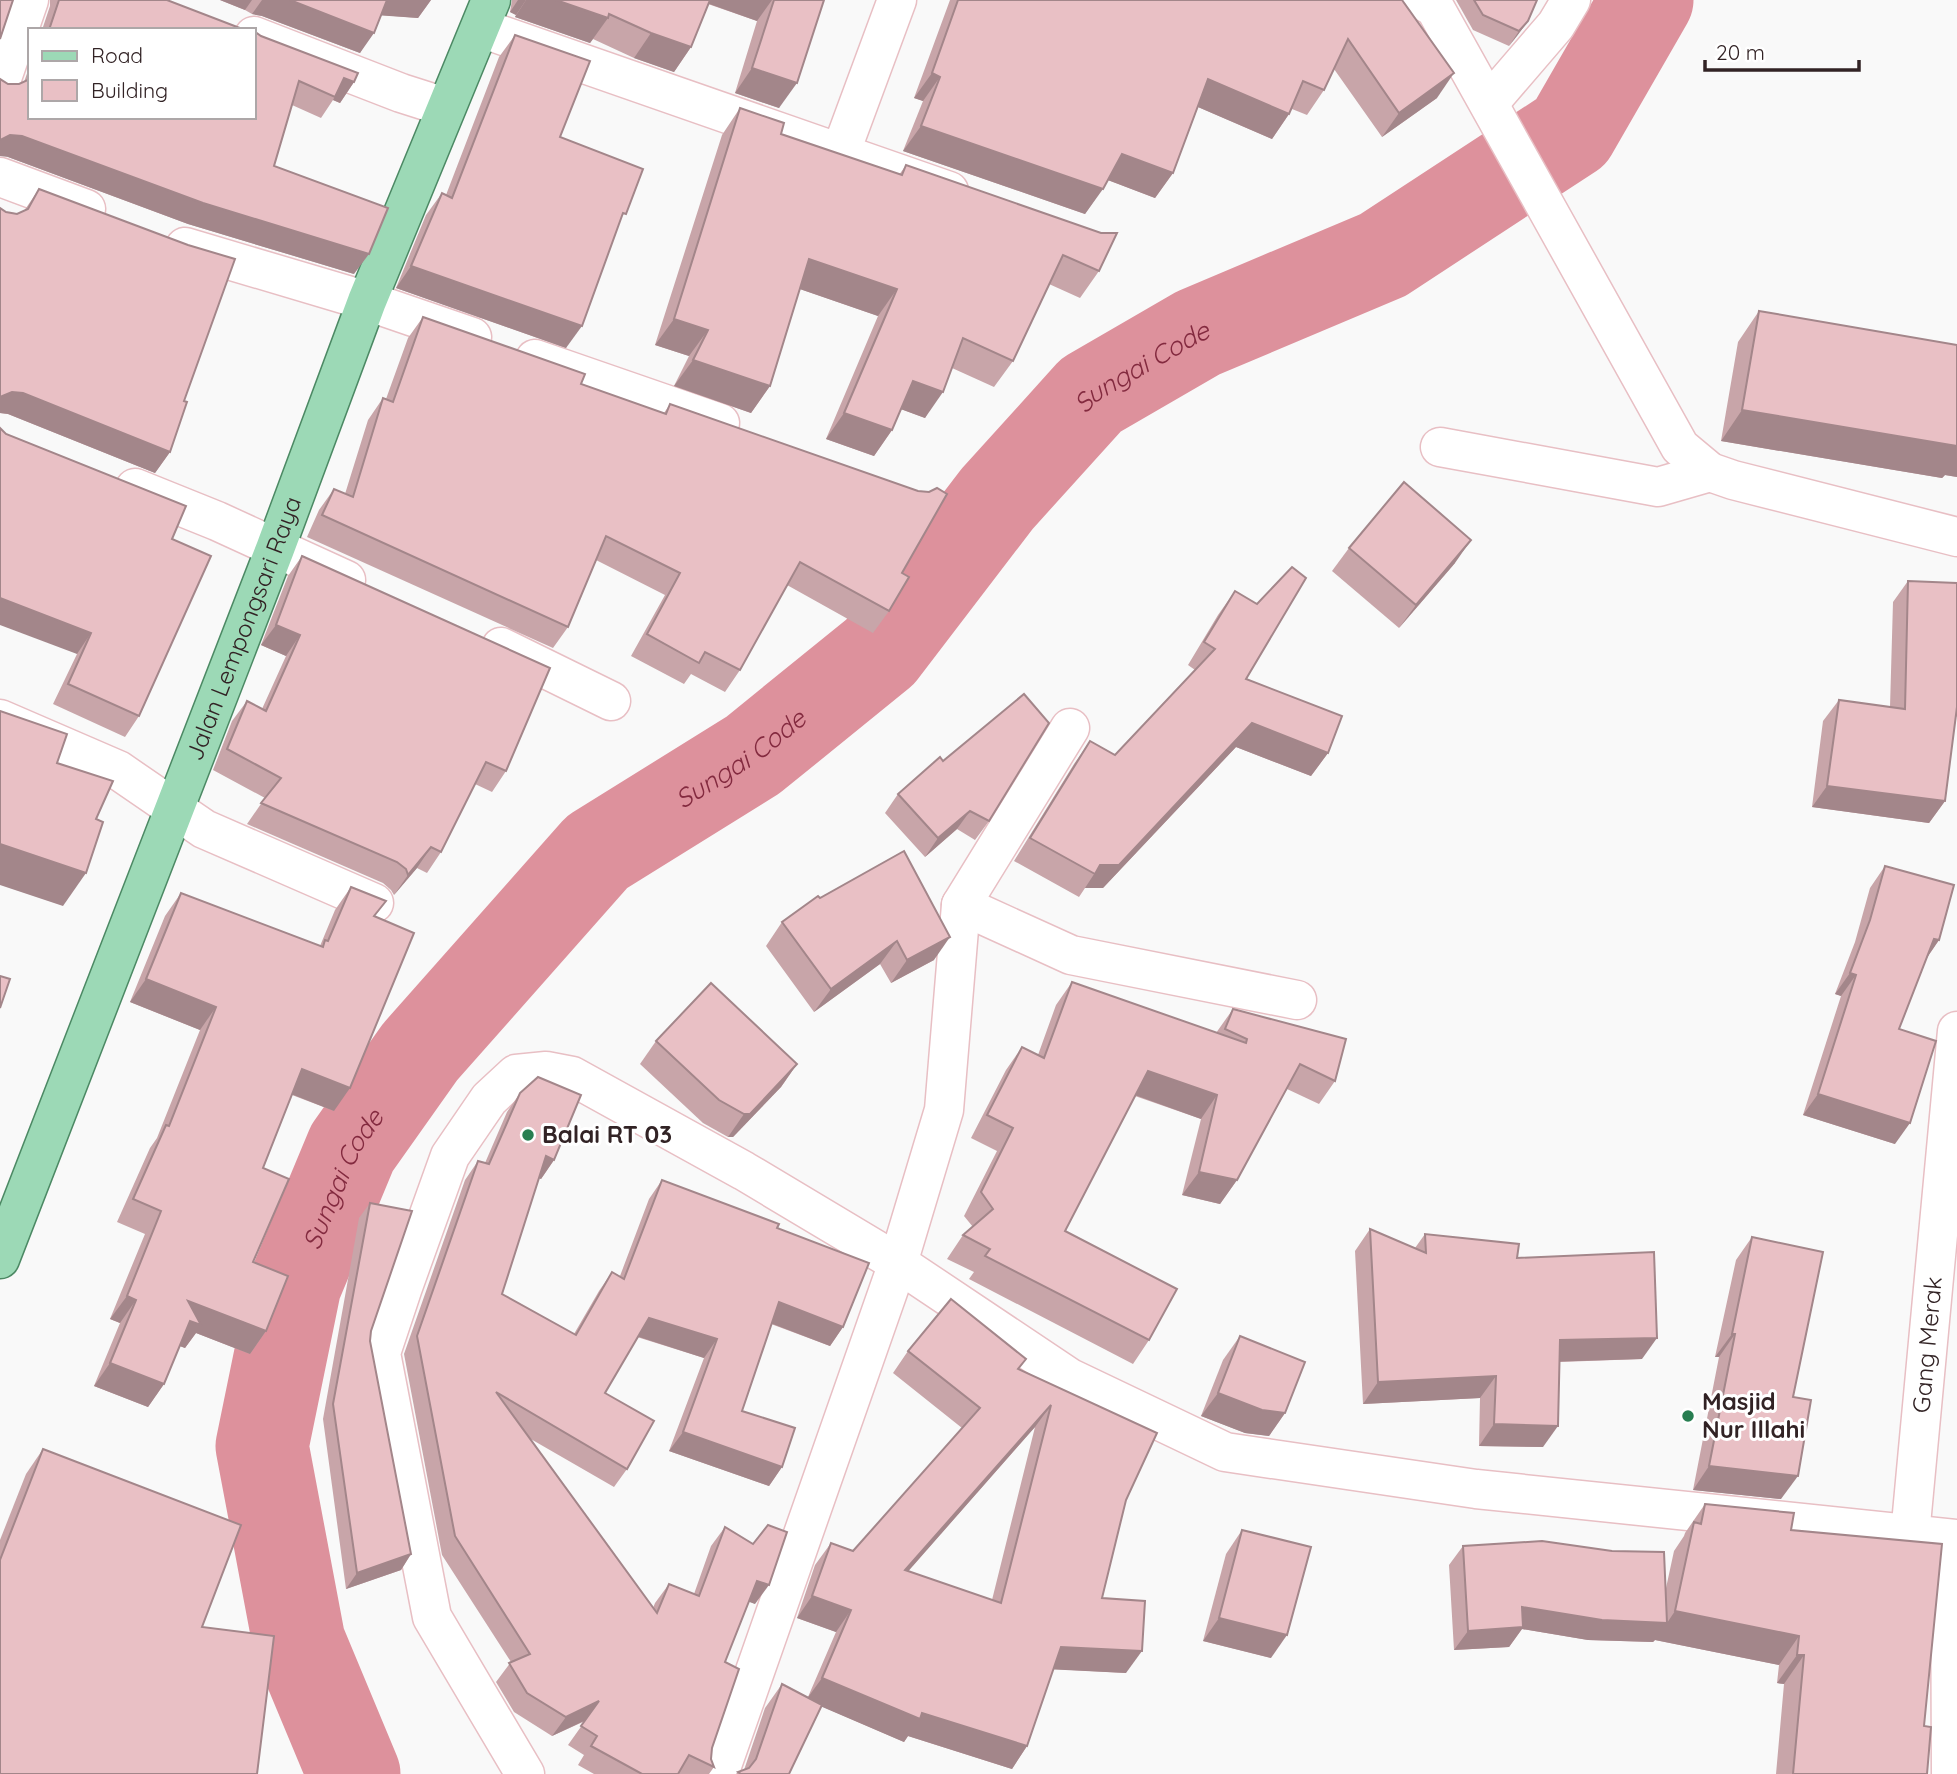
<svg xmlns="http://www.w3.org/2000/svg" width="1957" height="1774" viewBox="0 0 1957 1774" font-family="Quicksand,sans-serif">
	<rect width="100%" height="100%" fill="#f9f9f9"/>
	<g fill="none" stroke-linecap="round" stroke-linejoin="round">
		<path stroke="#dd919c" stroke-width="93" id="s1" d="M354 1774 299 1642 262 1446 295 1285 352 1148 420 1052 597 852 753 755 880 652 997 499 1091 395 1198 333 1383 255 1571 132 1647 0"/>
		<g stroke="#e8bfc4" stroke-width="41">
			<g id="minor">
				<polyline points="1422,0 1435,8 1680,447 1710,472 1733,480 1957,537"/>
				<polyline points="481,28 949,191"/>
				<polyline points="254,36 401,93 445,107"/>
				<polyline points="0,84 29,0"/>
				<polyline points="1489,103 1556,25 1571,0"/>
				<polyline points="840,154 897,0"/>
				<polyline points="0,177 86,209"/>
				<polyline points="185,247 367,301 472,337"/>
				<polyline points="535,359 720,423"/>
				<polyline points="1440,447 1658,487 1710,472"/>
				<polyline points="135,488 217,521 346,580"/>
				<polyline points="501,647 611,701"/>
				<polyline points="0,719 118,770 204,829 374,903"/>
				<polyline points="961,905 1071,955 1297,1000"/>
				<path id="s2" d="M1910 1535 1957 1031"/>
				<polyline points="1950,1539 1951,1774"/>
				<polyline points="525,1774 432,1617 381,1353 403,1287 450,1156 489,1099 516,1074 546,1071 572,1076 744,1171 898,1263 1070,1378 1225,1452 1476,1489 1957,1539"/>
				<polyline points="719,1774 898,1263 944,1110 961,905 1070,728"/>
			</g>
		</g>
		<g stroke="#4c8964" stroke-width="41">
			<g id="major">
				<path id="s3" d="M0 1259 275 549 367 301 491 0"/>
			</g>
		</g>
		<use href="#minor" stroke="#fff" stroke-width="38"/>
		<use href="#major" stroke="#9cd9b6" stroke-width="38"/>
	</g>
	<g fill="#c8a5a9" fill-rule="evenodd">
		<polygon points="50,0 167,0 245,30 42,30 50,6"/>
		<polygon points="220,0 431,0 418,18 381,15 360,53 262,16 252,14 245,10"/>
		<polygon points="512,0 824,0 779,108 735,93 757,21 708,4 691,47 674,72 634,58 593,39 590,43 515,17 516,15 510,12"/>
		<polygon points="950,0 1402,0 1437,98 1382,137 1334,69 1324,90 1307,115 1292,109 1289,114 1272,139 1198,107 1173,173 1155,198 1108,180 1085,214 903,151 923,101 914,98"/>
		<polygon points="1456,0 1537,0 1528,21 1509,46 1473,30"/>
		<polygon points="515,35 560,137 618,225 566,348 396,288 426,215 442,193 446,195 499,57"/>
		<polygon points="261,36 354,82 340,103 333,100 321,118 292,105 274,166 354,274 188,224 8,157 8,84 19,84 24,82 30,65 30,117"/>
		<polygon points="740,108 781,134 899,175 906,165 1099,271 1080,298 1049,284 1013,361 994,387 952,368 925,418 901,409 892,430 874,456 826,439 878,316 800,289 770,386 751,413 674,386 689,356 655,345 722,135"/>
		<polygon points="39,189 184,401 170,452 155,473 8,414 0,413 0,208 6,212 17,214 24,211"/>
		<polygon points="1759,311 1957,345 1957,477 1945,475 1942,478 1721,441 1738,342"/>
		<polygon points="423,317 581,384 664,413 670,404 902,573 889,611 873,633 787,585 740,670 725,692 691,674 684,684 631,656 665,595 596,560 568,627 553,648 307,537 319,510 334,489 345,494 368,420 383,398 386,399 408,338"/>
		<polygon points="6,434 172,539 139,716 125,737 53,704 77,654"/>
		<polygon points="1349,548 1455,563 1399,628 1332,571"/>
		<polygon points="302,556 506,771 492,792 475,784 441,852 427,873 417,868 394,895 391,890 383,883 247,824 265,798 213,770 232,721 247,701 262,709 286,656 261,645 288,576"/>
		<polygon points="1908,581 1957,583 1957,716 1956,717 1945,801 1929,823 1812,807 1823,721 1839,700 1890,707 1893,602"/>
		<polygon points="1235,591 1246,679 1328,753 1311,776 1236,747 1103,888 1085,888 1079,897 1014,861 1074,764 1090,741 1115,755 1195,670 1188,665 1218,615"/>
		<polygon points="940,757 989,821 975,840 957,829 925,857 885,813 898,794"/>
		<polygon points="1885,866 1939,940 1926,959 1899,1029 1895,1144 1803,1115 1841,996 1835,994 1855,942 1870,888"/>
		<polygon points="351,887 386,901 375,916 334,1111 292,1095 263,1168 253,1262 266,1331 250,1354 196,1333 185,1348 180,1346 164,1384 148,1407 94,1386 120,1323 110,1319 145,1234 117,1222 150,1148 157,1138 200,1030 130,1002 165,916 181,893 320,946 335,910"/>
		<polygon points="820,898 934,960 891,983 880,964 814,1012 766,946 782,922"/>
		<polygon points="1072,982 1216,1033 1233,1009 1335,1081 1319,1104 1287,1089 1237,1180 1220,1204 1182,1195 1201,1119 1135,1096 1065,1231 1149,1340 1133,1364 969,1279 974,1272 947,1259 963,1235 973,1227 964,1216 997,1151 971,1138 1006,1070 1022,1047 1038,1055 1056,1005"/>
		<polygon points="656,1041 797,1064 781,1087 733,1137 728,1137 703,1123 640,1064"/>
		<polygon points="520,1093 554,1160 541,1179 539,1178 502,1294 574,1334 599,1291 612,1272 620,1276 649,1199 662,1180 777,1228 843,1327 830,1346 771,1324 742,1411 782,1467 769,1486 669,1451 704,1358 637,1337 605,1393 627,1469 614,1487 529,1438 653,1608 655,1603 669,1584 694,1594 711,1546 725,1527 755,1604 749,1601 725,1662 712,1748 711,1759 714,1767 709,1774 594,1774 578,1765 584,1755 568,1745 585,1721 552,1736 514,1712 496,1682 511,1662 442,1555 404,1354 465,1180 478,1161 485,1163 507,1112"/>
		<polygon points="370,1203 370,1341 411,1554 401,1570 346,1589 323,1419 359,1218"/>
		<polygon points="1370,1229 1415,1248 1425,1234 1517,1258 1642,1359 1560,1362 1543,1447 1479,1446 1480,1398 1363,1404 1355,1251"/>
		<polygon points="1752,1237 1793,1397 1781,1499 1693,1490 1719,1357 1715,1357 1736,1260"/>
		<polygon points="1240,1336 1285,1413 1269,1436 1245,1433 1201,1416 1223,1360"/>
		<path d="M908 1351 1026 1359 1019 1369 1157 1433 1126 1500 1102 1598 1126 1673 1053 1669 1027 1746 1012 1769 908 1736 904 1742 821 1706 789 1774H736L738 1772 744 1770 765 1708 782 1684 808 1697 836 1632 797 1618 815 1565 831 1543 853 1551 962 1428 893 1373ZM1035 1427 992 1600 908 1571Z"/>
		<polygon points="43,1449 202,1627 0,1774 0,1540 26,1474"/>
		<polygon points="1705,1504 1791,1530 1924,1726 1927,1774 1776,1774 1784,1684 1777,1683 1779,1665 1655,1640 1653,1642 1588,1640 1522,1629 1509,1647 1454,1650 1449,1565 1463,1546 1666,1588 1674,1551 1684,1536 1685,1533"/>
		<polygon points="1242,1530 1271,1658 1203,1641 1226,1554"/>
	</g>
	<g fill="#a3868a">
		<polygon points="220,0 252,0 245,10"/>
		<polygon points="262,0 290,0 374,33 360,53 262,16 252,14"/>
		<polygon points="385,0 431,0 418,18 375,15"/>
		<polygon points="518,0 526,0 516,15 510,12"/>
		<polygon points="526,0 556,0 608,18 590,43 515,17"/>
		<polygon points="702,0 772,0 757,21 701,1"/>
		<polygon points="1528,21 1517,36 1509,46 1519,31"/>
		<polygon points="651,33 691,47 674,72 634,58"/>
		<polygon points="752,68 797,83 779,108 735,93"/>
		<polygon points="932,73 940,77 923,101 914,98"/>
		<polygon points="1454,73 1437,98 1382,137 1399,113"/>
		<polygon points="344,78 354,82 340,103 333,100"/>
		<polygon points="1208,79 1289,114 1272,139 1191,104"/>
		<polygon points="921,126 1103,189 1085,214 903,151"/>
		<polygon points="10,135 22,136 369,254 354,274 188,224 8,157 0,156 0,140"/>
		<polygon points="1122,154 1173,173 1155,198 1105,179"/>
		<polygon points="809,259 897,289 878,316 791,286"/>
		<polygon points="411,266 582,326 566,348 396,288"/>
		<polygon points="674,319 708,330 689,356 655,345"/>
		<polygon points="693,360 770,386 751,413 674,386"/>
		<polygon points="913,381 943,392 925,418 895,407"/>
		<polygon points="12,392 23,393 170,452 155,473 8,414 0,413 0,398 2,396"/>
		<polygon points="1742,410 1957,446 1957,477 1945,475 1942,478 1721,441"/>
		<polygon points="844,413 892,430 874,456 826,439"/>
		<polygon points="1471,540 1455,563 1399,628 1416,605"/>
		<polygon points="0,598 91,633 77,654 0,625"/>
		<polygon points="276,625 300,635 286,656 261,645"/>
		<polygon points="1252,723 1328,753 1311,776 1236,747 1103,888 1085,888 1100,865"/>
		<polygon points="1827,786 1945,801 1929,823 1812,807"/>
		<polygon points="970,811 957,829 925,857 938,838"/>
		<polygon points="0,844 86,873 63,906 0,885"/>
		<polygon points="431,847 417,868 394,895 408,875"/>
		<polygon points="950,937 934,960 891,983 907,960"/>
		<polygon points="1934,939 1939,940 1924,962"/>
		<polygon points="897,941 880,964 814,1012 831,989"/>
		<polygon points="1850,973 1856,975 1841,996 1835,994"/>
		<polygon points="146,979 216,1007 200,1030 130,1002"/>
		<polygon points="797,1064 781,1087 733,1137 728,1137 744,1114"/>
		<polygon points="302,1069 350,1088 334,1111 286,1092"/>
		<polygon points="1148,1071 1217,1095 1201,1119 1132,1094"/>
		<polygon points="1818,1094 1910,1123 1895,1144 1803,1115"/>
		<polygon points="546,1156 554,1160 541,1179 532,1175"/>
		<polygon points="1199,1172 1237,1180 1220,1204 1182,1195"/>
		<polygon points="127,1296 136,1300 120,1323 110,1319"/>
		<polygon points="188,1301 266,1331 250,1354 196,1333 185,1348 174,1344"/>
		<polygon points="779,1302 843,1327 830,1346 765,1321"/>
		<polygon points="649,1318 717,1339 704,1358 636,1336"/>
		<polygon points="1732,1334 1735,1334 1719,1357 1715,1357"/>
		<polygon points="1657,1338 1642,1359 1545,1362 1560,1340"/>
		<polygon points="110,1363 164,1384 148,1407 94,1386"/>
		<polygon points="1496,1376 1480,1398 1363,1404 1378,1382"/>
		<polygon points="1218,1393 1285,1413 1269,1436 1245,1433 1201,1416"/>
		<polygon points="1051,1405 1035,1427 890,1592 905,1570"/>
		<polygon points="1494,1424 1558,1426 1543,1447 1479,1446"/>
		<polygon points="683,1432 782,1467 769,1486 669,1451"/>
		<polygon points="1709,1466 1798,1476 1781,1499 1693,1490"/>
		<polygon points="411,1554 401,1570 346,1589 357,1573"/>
		<polygon points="757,1581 769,1585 755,1604 744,1600"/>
		<polygon points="812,1596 851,1610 836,1632 797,1618"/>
		<polygon points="1522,1607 1667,1623 1675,1611 1799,1636 1779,1665 1655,1640 1653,1642 1588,1640 1522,1629 1509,1647 1454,1650 1468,1631"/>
		<polygon points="1219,1618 1287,1635 1271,1658 1203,1641"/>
		<polygon points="1061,1647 1142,1651 1126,1673 1045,1669"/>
		<polygon points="1797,1655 1804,1655 1784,1684 1777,1683"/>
		<polygon points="822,1678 922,1713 1027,1746 1012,1769 908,1736 904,1742 806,1700"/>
		<polygon points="599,1701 586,1720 552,1736 566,1717"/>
	</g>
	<g fill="#e9c0c5" stroke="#a3868a" stroke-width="2" fill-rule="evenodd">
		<polygon points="0,0 13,0 0,39"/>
		<polygon points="59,0 167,0 245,30 49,30"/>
		<polygon points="290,0 387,0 374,33"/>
		<polygon points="556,0 710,0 691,47 651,33 609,14 608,18"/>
		<polygon points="774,0 824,0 797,83 752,68"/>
		<polygon points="958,0 1402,0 1454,73 1399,113 1348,39 1324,90 1303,81 1289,114 1208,79 1173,173 1122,154 1103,189 921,126 940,77 932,73"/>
		<polygon points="1474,0 1537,0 1528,21 1519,31 1483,15"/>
		<polygon points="254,31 261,36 358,73 354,82 344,78 335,97 299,81 274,166 388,208 369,254 203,203 22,136 10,135 0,140 0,79 8,84 19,84 28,80 30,78 30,117 254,117"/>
		<polygon points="515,35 590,61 560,137 643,169 626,214 623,213 582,326 411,266 442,193 452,198"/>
		<polygon points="740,108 784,123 781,134 902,175 906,165 1101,233 1117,233 1099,271 1063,255 1013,361 963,338 943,392 913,381 892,430 844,413 897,289 809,259 770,386 693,360 708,330 674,319"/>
		<polygon points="39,189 188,245 235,259 184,401 187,402 170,452 23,393 12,392 2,396 0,398 0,208 6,212 17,214 28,209"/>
		<polygon points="1759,311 1957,345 1957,446 1742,410"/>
		<polygon points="423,317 585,374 581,384 666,414 670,404 918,491 929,492 937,488 947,494 902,573 909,577 889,611 800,562 740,670 705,652 699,663 647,634 680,573 606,536 568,627 322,515 334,489 353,497 383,398 393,402"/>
		<polygon points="0,428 6,434 186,506 172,539 211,556 139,716 68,684 91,633 0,598"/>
		<polygon points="1404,482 1471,540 1416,605 1349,548"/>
		<polygon points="302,556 550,668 506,771 486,762 441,852 431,847 408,875 406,869 397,862 261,803 281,778 227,749 247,701 266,711 300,635 276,625"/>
		<polygon points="1292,567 1306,578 1246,679 1342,716 1328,753 1252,723 1119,865 1100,865 1095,874 1030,838 1090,741 1115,755 1215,649 1204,642 1235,591 1257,604"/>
		<polygon points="1908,581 1957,583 1957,707 1945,801 1827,786 1839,700 1905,709"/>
		<polygon points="1024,694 1049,723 989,821 970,811 938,838 898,794 940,757 943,761"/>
		<polygon points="0,711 67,734 57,763 113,781 96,819 103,822 86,873 0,844"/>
		<polygon points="904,851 950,937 907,960 897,941 831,989 782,922 818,896 820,898"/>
		<polygon points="1885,866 1954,885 1939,940 1934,939 1899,1029 1936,1041 1910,1123 1818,1094 1856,975 1850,973 1870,920"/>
		<polygon points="351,887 386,901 374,916 414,933 350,1088 302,1069 263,1168 289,1179 253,1262 288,1276 266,1331 188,1301 201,1325 190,1321 164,1384 110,1363 136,1300 127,1296 161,1211 133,1199 166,1125 169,1126 216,1007 146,979 181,893 323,947 325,940 328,941"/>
		<polygon points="0,976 10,979 0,1008"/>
		<polygon points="1072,982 1246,1043 1247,1039 1225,1029 1233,1009 1346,1039 1335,1081 1300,1064 1237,1180 1199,1172 1217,1095 1148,1071 1065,1231 1177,1289 1149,1340 985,1256 990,1249 963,1235 993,1209 981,1192 1013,1128 987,1115 1022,1047 1044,1058"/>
		<polygon points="711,983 797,1064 750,1114 744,1114 719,1100 656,1041"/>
		<polygon points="538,1077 581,1095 554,1160 546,1156 502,1294 576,1335 612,1272 624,1279 662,1180 779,1224 777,1228 869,1263 843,1327 779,1302 742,1411 795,1428 782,1467 683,1432 717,1339 649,1318 605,1393 654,1421 627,1469 496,1392 657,1613 669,1584 699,1596 725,1527 753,1544 768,1525 787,1532 769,1585 757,1581 725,1662 739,1669 712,1748 711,1759 714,1767 689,1755 678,1774 642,1774 591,1746 597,1736 581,1726 599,1701 566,1717 527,1693 509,1663 530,1654 455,1536 417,1336 478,1161 489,1164 520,1093"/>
		<polygon points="370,1203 412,1211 371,1331 370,1341 411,1554 357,1573 333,1404"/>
		<polygon points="1370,1229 1426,1253 1425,1234 1519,1244 1517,1258 1654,1252 1657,1338 1560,1340 1558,1426 1494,1424 1496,1376 1378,1382"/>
		<polygon points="1752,1237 1823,1252 1793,1397 1811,1400 1798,1476 1709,1466 1735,1334 1732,1334"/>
		<path d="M951 1299 1026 1359 1018 1369 1157 1433 1126 1500 1102 1598 1145 1601 1142 1651 1061 1647 1027 1746 922 1713 920 1719 822 1678 851 1610 812 1596 831 1543 853 1551 980 1408 908 1351ZM1051 1405 1001 1603 905 1570Z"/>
		<polygon points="1240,1336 1305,1362 1285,1413 1262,1410 1218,1393"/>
		<polygon points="43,1449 241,1525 202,1627 274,1636 257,1774 0,1774 0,1560"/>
		<polygon points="1705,1504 1794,1513 1791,1530 1942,1544 1924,1726 1931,1727 1927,1774 1793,1774 1804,1655 1797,1655 1799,1636 1675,1611 1694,1522 1701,1524"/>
		<polygon points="1242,1530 1311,1547 1287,1635 1219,1618"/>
		<polygon points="1542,1541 1612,1551 1664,1552 1667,1623 1602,1620 1522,1607 1523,1627 1468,1631 1463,1546"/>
		<polygon points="782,1684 822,1705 789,1774 741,1774 738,1772 749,1768 756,1759"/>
	</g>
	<g fill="#287e51" stroke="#fff" stroke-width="2.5">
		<circle cx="528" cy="1135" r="7"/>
		<circle cx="1688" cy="1416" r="7"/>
	</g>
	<g text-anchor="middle" stroke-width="6" stroke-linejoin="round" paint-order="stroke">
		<g font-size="24" fill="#322325" stroke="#fff">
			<text dy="8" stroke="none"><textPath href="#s3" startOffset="676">Jalan Lempongsari Raya</textPath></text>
			<text dy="8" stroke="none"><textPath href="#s2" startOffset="191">Gang Merak</textPath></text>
		</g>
		<g font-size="24" font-weight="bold" fill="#322325" stroke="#fff" text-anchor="start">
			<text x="542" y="1143">Balai RT 03</text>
			<text x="1702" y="1410">Masjid<tspan x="1702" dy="28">Nur Illahi</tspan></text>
		</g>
		<g font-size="26" font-style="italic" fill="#832a3f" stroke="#fff">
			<text dy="9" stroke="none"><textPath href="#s1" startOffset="1778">Sungai Code</textPath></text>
			<text dy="9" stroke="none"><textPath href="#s1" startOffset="1211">Sungai Code</textPath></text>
			<text dy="9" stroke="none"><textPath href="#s1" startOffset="623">Sungai Code</textPath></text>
		</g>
	</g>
	<rect x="28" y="28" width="228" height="91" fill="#ffffff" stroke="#ada7a8" stroke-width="2"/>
	<rect x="42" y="51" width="35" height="10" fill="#9cd9b6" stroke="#ada7a8" stroke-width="2"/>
	<text x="91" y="63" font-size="21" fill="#322325">Road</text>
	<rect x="42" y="80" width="35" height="21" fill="#e9c0c5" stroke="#ada7a8" stroke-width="2"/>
	<text x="91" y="98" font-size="21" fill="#322325">Building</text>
	<path d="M1705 60v10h154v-10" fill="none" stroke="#322325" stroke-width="3.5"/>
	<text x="1716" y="60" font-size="21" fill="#322325" stroke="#ffffff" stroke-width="5" paint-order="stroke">20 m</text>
</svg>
